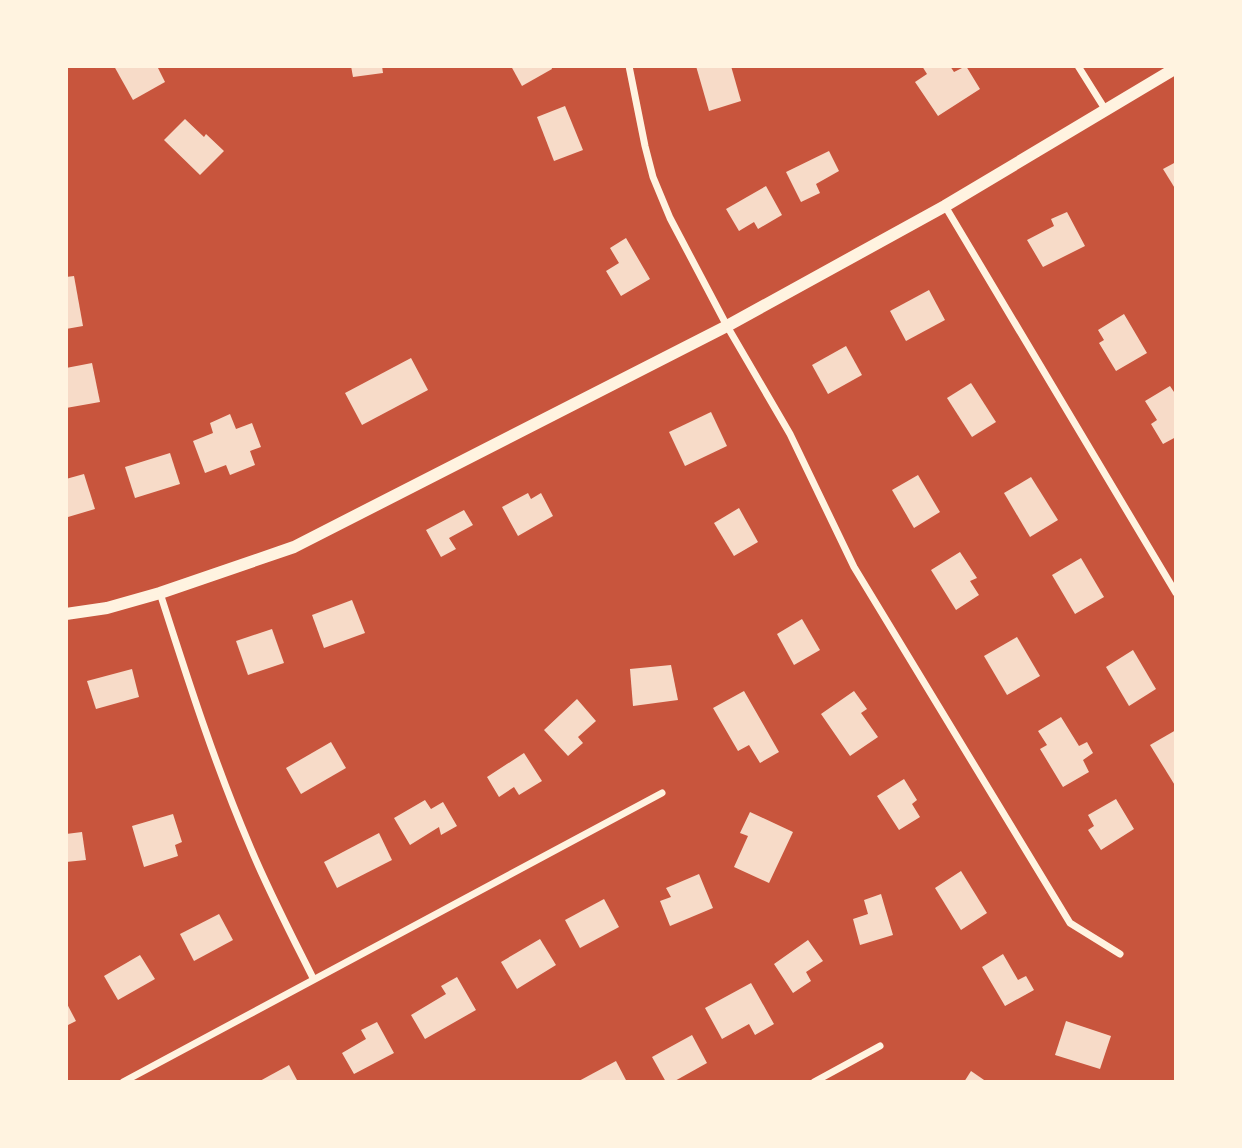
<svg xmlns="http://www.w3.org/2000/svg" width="1242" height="1148" viewBox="0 0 1242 1148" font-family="'PT Serif',serif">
	<rect width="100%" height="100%" fill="#c8553d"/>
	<g fill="#f7dbc8">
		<polygon points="114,66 157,66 165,82 133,100"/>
		<polygon points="351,66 382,66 383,73 353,77"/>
		<polygon points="511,66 551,66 552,69 522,86"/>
		<polygon points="696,66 731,66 741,101 709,111"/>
		<polygon points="922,66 950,66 954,72 966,66 980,89 938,116 915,82 927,74"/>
		<polygon points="565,106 583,150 554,161 537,117"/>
		<polygon points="185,119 204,137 206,134 224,151 200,175 164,140"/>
		<polygon points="829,151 839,171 816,184 820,193 801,202 786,172"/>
		<polygon points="1176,162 1176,190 1163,169"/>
		<polygon points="766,186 782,215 758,229 754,222 739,231 726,209"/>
		<polygon points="1067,212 1085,246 1043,267 1027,240 1054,226 1051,219"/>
		<polygon points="626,238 650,279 621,296 606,271 619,263 610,248"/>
		<polygon points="74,276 83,326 66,329 66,277"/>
		<polygon points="929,290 945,320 906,341 890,311"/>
		<polygon points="1124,314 1147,353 1116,371 1099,343 1104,340 1098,330"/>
		<polygon points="846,346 862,375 828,394 812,365"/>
		<polygon points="411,358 428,390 362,425 345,393"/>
		<polygon points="92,363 100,402 66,408 66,368"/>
		<polygon points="971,383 996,422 972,437 947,398"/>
		<polygon points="1170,386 1176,395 1176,437 1163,444 1151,424 1157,420 1145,401"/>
		<polygon points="711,412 727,446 685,466 669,432"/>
		<polygon points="230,414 236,429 252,423 261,447 250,451 255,465 230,475 226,465 205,473 193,441 213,433 210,423"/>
		<polygon points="170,453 180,484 135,498 125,467"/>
		<polygon points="84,474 95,509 68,517 66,479"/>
		<polygon points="918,475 940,512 914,528 892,490"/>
		<polygon points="1031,477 1058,520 1030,537 1004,493"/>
		<polygon points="528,493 531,499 541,493 553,516 518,536 502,507"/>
		<polygon points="739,508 758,542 734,556 714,523"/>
		<polygon points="464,510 473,525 449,538 456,549 441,557 426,530"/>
		<polygon points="960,552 977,578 970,581 979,595 956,610 931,570"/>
		<polygon points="1081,558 1104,597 1075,614 1052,575"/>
		<polygon points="352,600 365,633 324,648 312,615"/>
		<polygon points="802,619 820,650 794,665 777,634"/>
		<polygon points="272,629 284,663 248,675 236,641"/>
		<polygon points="1017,637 1040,676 1007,695 984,656"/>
		<polygon points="1133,650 1156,689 1129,706 1106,667"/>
		<polygon points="671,665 678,700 633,706 630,669"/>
		<polygon points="132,669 139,697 96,709 87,681"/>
		<polygon points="744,691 779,752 760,763 749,745 738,751 713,708"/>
		<polygon points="854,691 867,709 861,713 878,737 850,756 821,714"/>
		<polygon points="577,699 596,721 578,737 583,743 568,756 544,730"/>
		<polygon points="1061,717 1079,746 1087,742 1093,753 1083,760 1089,772 1063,787 1040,749 1047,745 1038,731"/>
		<polygon points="1176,730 1176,787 1150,745"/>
		<polygon points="331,742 346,768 301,794 286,768"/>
		<polygon points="524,753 542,781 519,795 514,787 499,797 487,777"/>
		<polygon points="904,779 917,800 912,804 920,817 899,830 877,796"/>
		<polygon points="1116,799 1134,829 1101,850 1088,830 1094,826 1088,815"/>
		<polygon points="425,800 431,809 443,802 457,826 441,835 439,827 410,845 394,818"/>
		<polygon points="750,812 793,832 769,883 734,867 748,836 740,833"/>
		<polygon points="173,814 182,842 175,845 178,856 144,867 132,826"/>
		<polygon points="82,832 86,860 66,862 66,834"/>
		<polygon points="379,833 392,860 337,888 324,862"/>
		<polygon points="961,871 987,913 961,930 935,888"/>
		<polygon points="699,874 713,908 670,926 660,901 671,897 666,888"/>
		<polygon points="881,894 893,935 860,945 853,919 868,914 864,900"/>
		<polygon points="604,899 619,927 580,948 565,920"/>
		<polygon points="219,914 233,940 194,961 180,934"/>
		<polygon points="540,939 556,965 517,989 501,962"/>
		<polygon points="808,940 823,961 806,972 811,981 793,993 774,964"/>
		<polygon points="1003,954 1018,980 1026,976 1034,990 1005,1006 982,967"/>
		<polygon points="140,955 155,979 118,1000 104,976"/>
		<polygon points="457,977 476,1010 425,1039 411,1015 446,994 441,986"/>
		<polygon points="751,983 774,1024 755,1035 749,1024 722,1039 705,1008"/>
		<polygon points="66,1002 76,1021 66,1026"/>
		<polygon points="1066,1021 1111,1036 1100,1069 1055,1055"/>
		<polygon points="377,1022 394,1053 354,1074 342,1053 366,1039 361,1030"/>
		<polygon points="692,1035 707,1063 673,1082 666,1082 652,1057"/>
		<polygon points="616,1061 627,1082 577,1082"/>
		<polygon points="289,1065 298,1082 258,1082"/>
		<polygon points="971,1071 987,1082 964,1082"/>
	</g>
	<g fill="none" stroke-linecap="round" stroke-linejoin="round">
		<g stroke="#fff3e0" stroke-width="7">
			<polyline points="629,66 645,146 653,177 670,218 727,326 790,434 854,567 1070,923 1120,954"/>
			<polyline points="1078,66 1105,109"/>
			<polyline points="945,206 1176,593"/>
			<path d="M160 593C187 677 214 762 249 844 268 890 291 934 313 978"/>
			<polyline points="123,1082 662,793"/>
			<polyline points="814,1082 880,1046"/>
		</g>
		<polyline stroke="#fff3e0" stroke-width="12" points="66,614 107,608 160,593 294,547 727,326 945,206 1176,68"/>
	</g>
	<rect width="1242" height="1148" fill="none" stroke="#fff3e0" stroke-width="136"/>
</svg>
